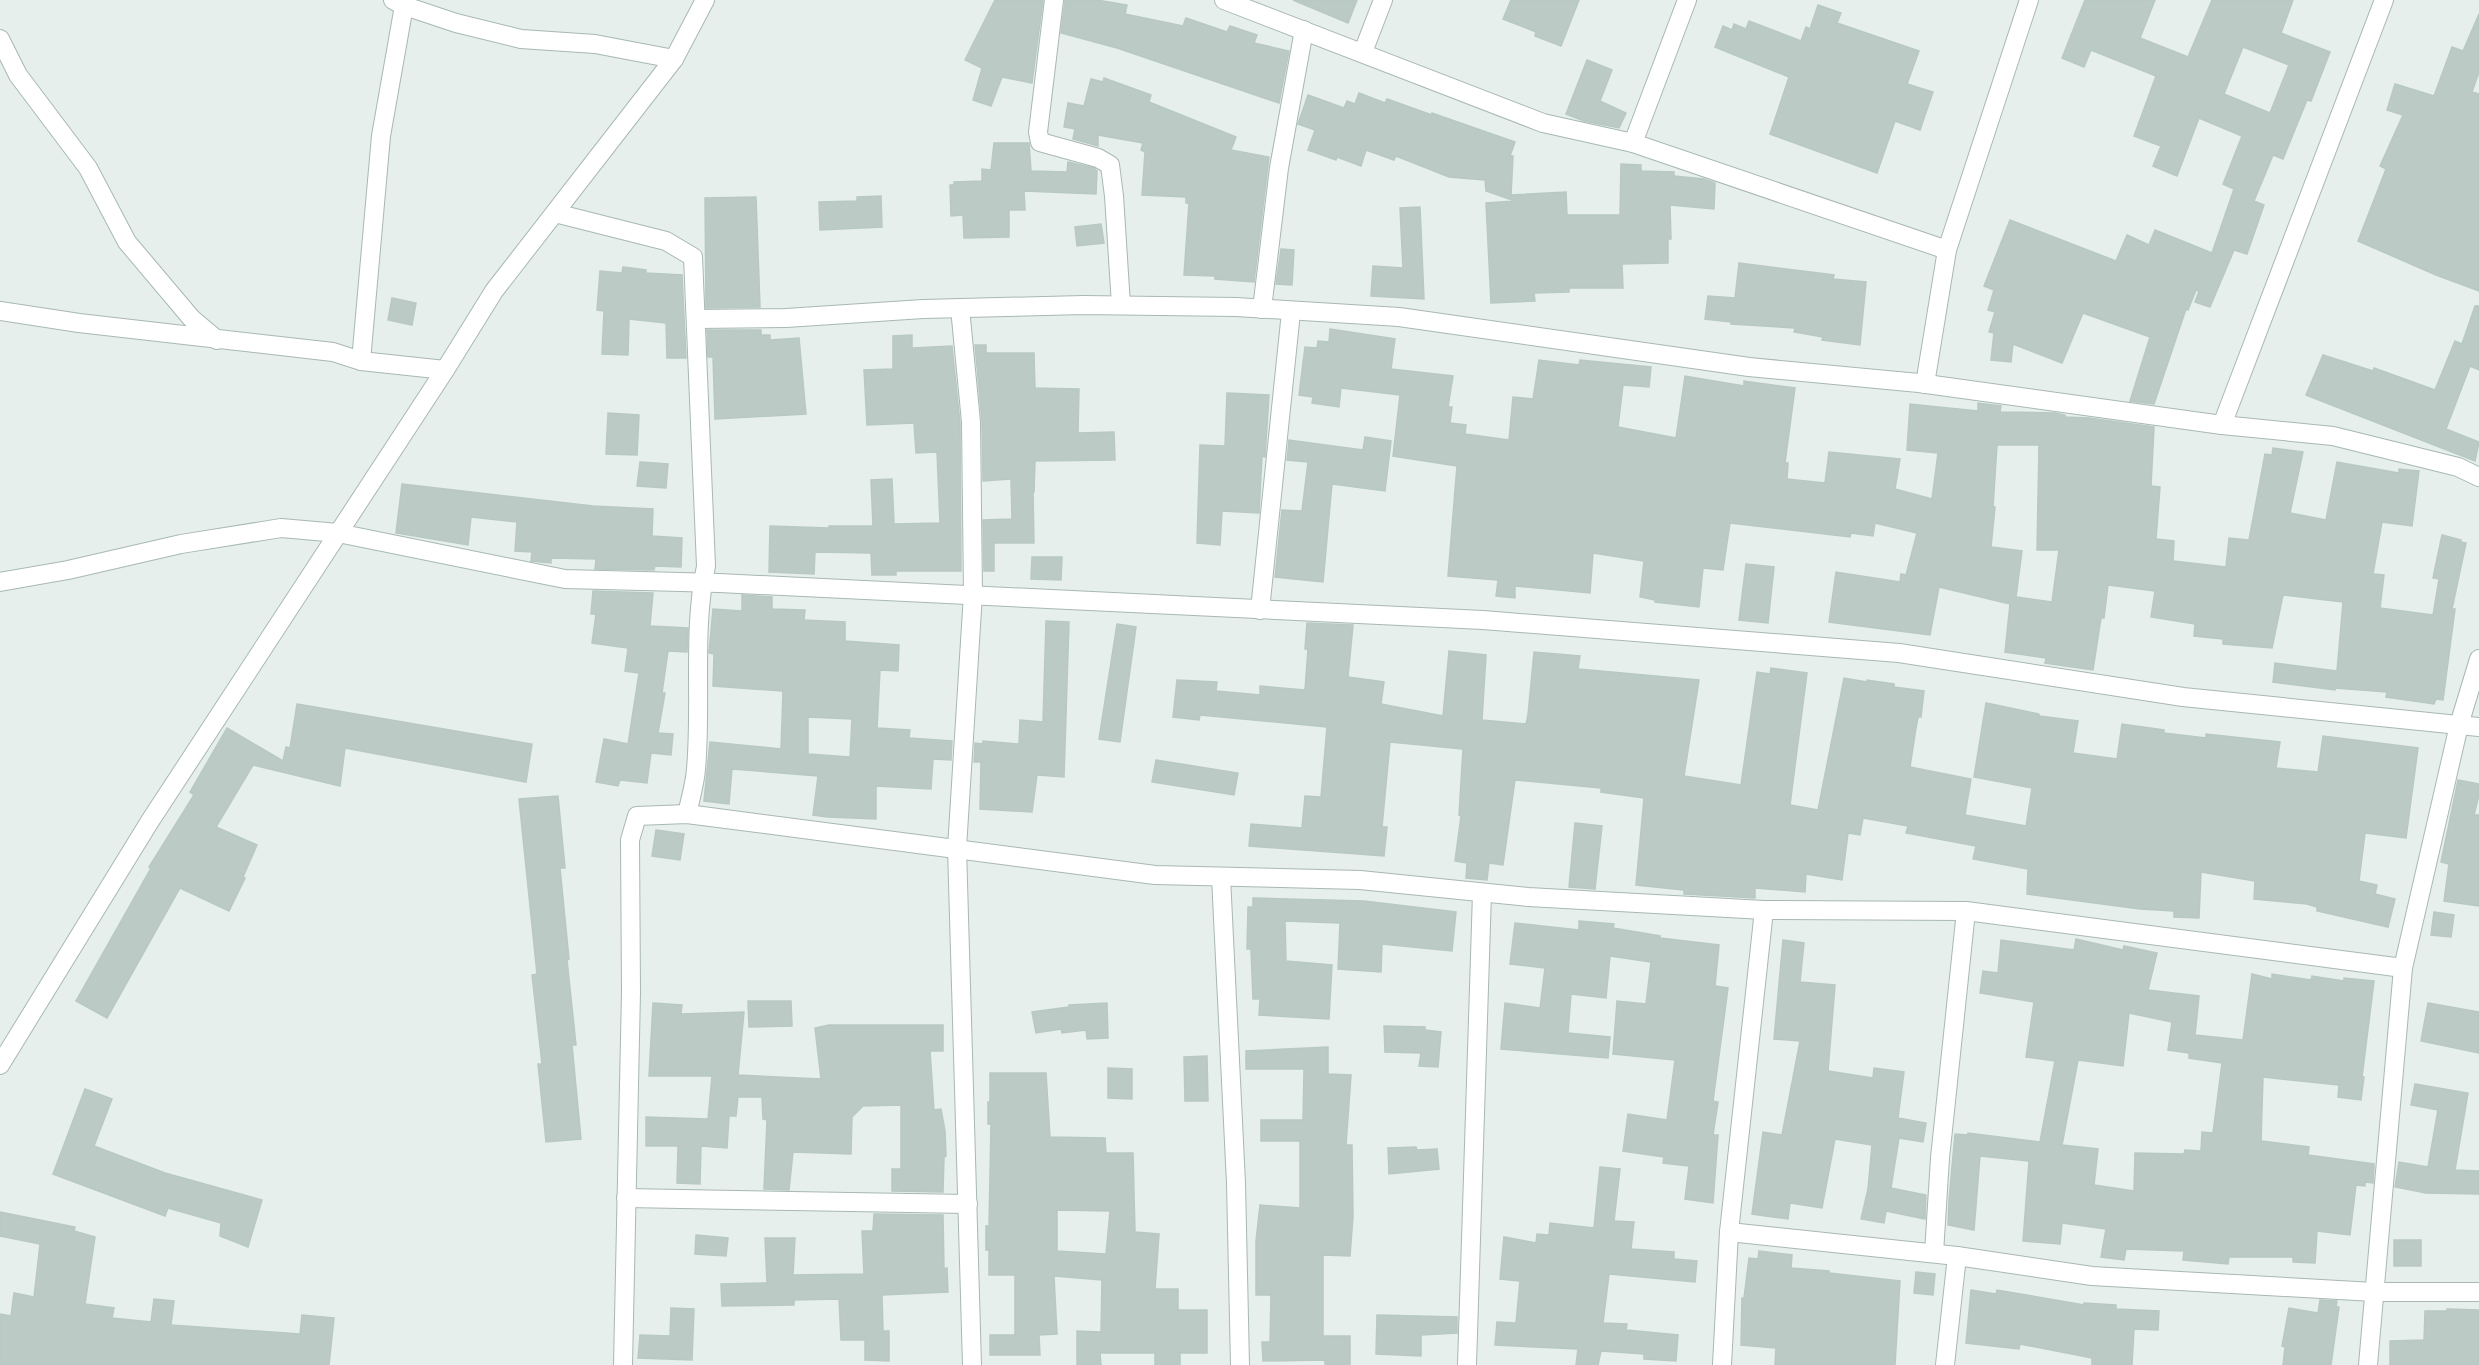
<svg xmlns="http://www.w3.org/2000/svg" width="2479" height="1365" viewBox="0 0 2479 1365" font-family="'Source Sans 3',sans-serif">
	<rect width="100%" height="100%" fill="#e6efeb"/>
	<g fill="#bbcac4" stroke="#b8c9c2" stroke-width="1.5" fill-rule="evenodd">
		<polygon points="995,0 1043,0 1032,83 1002,77 991,106 973,100 982,68 965,60"/>
		<polygon points="1065,0 1097,0 1127,5 1125,14 1183,26 1186,18 1227,32 1230,26 1257,35 1254,43 1289,51 1279,103 1117,48 1061,33"/>
		<polygon points="1293,0 1357,0 1348,23"/>
		<polygon points="1511,0 1579,0 1561,46 1535,36 1536,32 1503,19"/>
		<path d="M2085 0H2155L2140 38 2188 57 2212 0H2293L2281 33 2330 52 2311 101 2307 100 2283 159 2273 155 2254 201 2264 205 2247 254 2234 250 2210 307 2195 302 2199 291 2196 290 2188 310 2186 309 2154 404 2130 401 2150 337 2083 313 2062 363 2013 344 2011 362 1991 360 1994 333 1989 332 1995 312 1988 310 1994 290 1984 286 2010 220 2116 261 2127 235 2149 245 2155 230 2212 253 2234 189 2223 184 2242 136 2199 118 2177 176 2153 166 2161 146 2134 136 2156 76 2091 50 2084 67 2062 58ZM2243 47 2289 65 2270 113 2224 94Z"/>
		<polygon points="1818,5 1841,13 1837,23 1919,51 1907,84 1933,92 1920,130 1895,121 1877,173 1770,134 1789,77 1715,47 1723,26 1732,30 1734,24 1746,29 1749,21 1801,41 1806,27 1810,29"/>
		<polygon points="2479,14 2479,72 2472,92 2479,94 2479,291 2436,275 2358,241 2386,169 2380,166 2403,115 2387,110 2395,84 2434,96 2452,47 2463,51"/>
		<polygon points="1587,60 1612,70 1600,101 1626,113 1619,128 1584,121 1566,114"/>
		<polygon points="1104,78 1151,95 1149,102 1236,137 1231,150 1269,157 1254,282 1215,279 1215,276 1184,275 1189,203 1186,203 1186,197 1142,195 1145,152 1141,150 1143,143 1098,135 1098,146 1073,139 1075,129 1064,127 1068,103 1084,106 1091,79 1103,82"/>
		<polygon points="1359,93 1385,103 1387,99 1432,115 1432,113 1515,142 1510,156 1513,156 1511,195 1566,192 1567,215 1620,215 1621,164 1641,165 1641,171 1674,172 1674,176 1704,179 1715,183 1714,209 1670,205 1671,239 1668,239 1668,263 1622,264 1623,288 1569,288 1569,292 1534,293 1535,301 1491,303 1486,203 1515,201 1486,191 1485,180 1449,177 1396,156 1394,160 1366,150 1361,166 1337,157 1336,160 1308,150 1315,130 1298,124 1308,95 1344,108 1347,101 1355,104"/>
		<polygon points="994,143 1029,143 1031,171 1067,172 1068,162 1094,168 1097,171 1096,194 1024,191 1025,210 1009,210 1009,237 964,238 963,215 951,216 950,185 954,185 954,182 982,181 982,169 991,170"/>
		<polygon points="881,196 882,227 820,230 819,202 857,201 857,197"/>
		<polygon points="756,197 760,307 706,308 705,198"/>
		<polygon points="1420,207 1424,299 1371,296 1373,266 1403,268 1400,208"/>
		<polygon points="1101,224 1104,243 1077,246 1075,227"/>
		<polygon points="1281,249 1294,250 1292,285 1276,284"/>
		<polygon points="1739,263 1834,275 1833,279 1866,282 1860,345 1822,340 1823,337 1794,332 1795,328 1731,324 1731,322 1705,319 1708,296 1735,298"/>
		<polygon points="623,267 646,270 646,273 682,275 686,358 667,358 666,323 629,319 628,355 602,354 604,311 597,310 600,271 622,273"/>
		<polygon points="392,298 416,303 412,325 388,320"/>
		<polygon points="2475,306 2479,306 2479,370 2470,366 2446,429 2479,442 2475,461 2306,395 2323,355 2373,371 2374,368 2435,390 2455,341 2462,344"/>
		<path d="M1330 329 1395 339 1391 369 1453 376 1448 407H1452L1450 423 1466 425 1465 434 1509 440 1513 397 1533 399 1539 360 1579 365 1580 360 1651 367 1649 387 1623 385 1618 427 1676 438 1685 376 1744 386V381L1795 388 1785 463H1788L1787 479 1825 483 1829 452 1900 459 1895 489 1932 499 1938 453 1907 450 1910 404 1978 411V403L2001 406 2000 412 2055 413 2065 415V417L2089 418 2154 427 2151 486 2160 487 2156 539 2174 541 2173 561 2226 567 2229 538 2249 540 2265 454 2272 455 2273 448 2303 452 2290 513 2326 520 2337 462 2399 473V469L2419 471 2412 526 2382 522 2373 574 2384 575 2380 608 2433 615 2439 579 2433 578 2442 535 2461 540V542L2466 543 2452 609H2455L2443 700 2436 699 2434 704 2386 697 2387 692 2335 688V690L2273 682 2275 663 2337 671 2343 602 2283 595 2272 648 2223 644V639L2194 636 2195 624 2151 617 2155 591 2108 585 2104 618H2101L2093 670 2045 663 2046 658 2005 652 2010 604 1939 587 1930 635 1829 622 1836 572 1900 582 1901 574 1906 575 1917 533 1875 523 1873 536 1851 533 1850 537 1730 523 1723 570 1703 568 1699 607 1655 602V600L1640 597 1644 561 1593 553 1590 593 1515 586V598L1496 596 1498 580 1448 576 1457 466 1393 456 1400 395 1341 388 1339 407 1312 403 1313 397 1299 395 1305 347 1317 348 1318 341 1329 342ZM1997 445H2039L2037 550H2059L2052 602 2016 597 2022 551 1991 547 1995 507H1993Z"/>
		<polygon points="707,330 761,330 761,335 770,335 770,340 799,338 806,414 715,419 713,357 708,357"/>
		<polygon points="912,335 912,348 952,346 960,423 961,571 896,571 896,575 872,575 871,553 815,552 814,574 769,572 770,526 829,528 829,526 873,526 871,480 892,479 894,524 940,523 937,452 916,453 914,423 867,425 864,370 893,369 893,336"/>
		<polygon points="975,345 986,345 986,353 1034,353 1035,388 1079,389 1078,433 1114,432 1115,460 1035,461 1034,492 1033,492 1034,543 994,543 994,571 984,571 983,520 1012,519 1011,479 983,481 982,421"/>
		<polygon points="1227,393 1269,395 1265,457 1262,456 1259,513 1222,511 1220,545 1197,543 1200,445 1225,446"/>
		<polygon points="608,413 639,415 637,455 606,454"/>
		<polygon points="1365,437 1391,441 1385,491 1332,484 1323,582 1275,577 1282,510 1302,511 1308,462 1287,460 1289,440 1363,450"/>
		<polygon points="640,462 668,464 666,488 637,486"/>
		<polygon points="402,484 593,506 653,509 652,536 682,538 681,567 655,566 654,570 595,569 596,559 551,558 551,563 531,561 532,552 515,551 517,522 471,517 468,545 396,533"/>
		<polygon points="1032,557 1062,557 1061,580 1031,579"/>
		<polygon points="1746,564 1774,567 1768,623 1739,620"/>
		<polygon points="593,591 653,593 650,626 688,628 687,652 668,651 662,693 665,693 658,733 673,734 671,755 651,753 647,783 620,780 618,786 596,782 604,739 628,744 639,673 625,671 628,648 592,643 596,614 591,614"/>
		<path d="M742 595 772 597V609L805 610 804 620 845 622V641L899 645 898 671 880 670 877 728 910 730 909 738 952 741 951 760 933 759 931 789 876 786V819L828 817 813 815 818 776 732 769 729 804 704 801 710 742 781 749 783 691 713 686 714 654 709 653 713 609 742 611ZM808 717 852 719 850 757 808 754Z"/>
		<polygon points="1046,621 1069,622 1064,777 1037,775 1032,812 980,809 981,762 974,762 975,743 983,744 983,741 1019,744 1020,720 1043,722"/>
		<polygon points="1307,623 1353,625 1348,677 1384,682 1381,704 1443,716 1449,651 1486,655 1482,720 1526,724 1528,715 1534,652 1580,656 1578,669 1699,680 1684,776 1741,785 1757,672 1770,674 1771,668 1807,673 1790,805 1818,810 1844,678 1867,682 1867,680 1894,684 1894,687 1924,691 1921,717 1918,717 1916,728 1910,767 1971,779 1965,815 2026,826 2032,788 1974,777 1986,703 2039,714 2039,716 2078,721 2073,753 2117,759 2122,724 2164,730 2164,733 2206,738 2206,734 2280,742 2276,768 2318,772 2323,736 2418,748 2406,838 2365,833 2359,881 2377,885 2375,894 2395,899 2388,927 2317,911 2317,907 2307,904 2254,899 2255,881 2201,872 2199,918 2174,917 2174,911 2140,909 2027,894 2028,869 1973,859 1976,846 1906,833 1908,826 1863,818 1860,835 1848,833 1842,880 1806,874 1805,892 1755,888 1755,898 1684,894 1684,890 1636,885 1644,798 1601,792 1601,788 1515,780 1503,865 1489,863 1487,880 1466,878 1467,863 1455,861 1461,816 1459,815 1463,749 1390,742 1382,827 1387,827 1384,856 1249,846 1251,824 1302,828 1305,796 1321,797 1327,727 1200,715 1199,720 1173,717 1177,680 1217,682 1216,691 1260,695 1260,686 1305,690 1308,649 1305,649"/>
		<polygon points="1117,624 1136,627 1120,742 1099,739"/>
		<polygon points="297,704 532,744 526,782 345,748 340,786 253,765 216,827 257,845 243,877 245,878 229,911 180,888 107,1018 76,1001 151,868 149,867 194,795 190,792 227,728 283,761 286,747 290,748"/>
		<polygon points="1156,760 1238,773 1234,795 1152,782"/>
		<polygon points="2458,780 2479,784 2479,795 2474,815 2479,815 2479,906 2444,901 2449,864 2441,862"/>
		<polygon points="558,796 565,868 560,868 569,959 567,960 576,1045 572,1045 581,1139 546,1142 538,1064 542,1064 532,975 537,974 519,799"/>
		<polygon points="1575,823 1602,826 1595,889 1569,887"/>
		<polygon points="656,830 684,834 680,860 652,856"/>
		<polygon points="1253,898 1364,901 1456,912 1452,951 1382,944 1381,972 1338,969 1340,923 1285,921 1286,961 1332,965 1329,1019 1259,1015 1260,999 1253,999 1251,949 1247,949 1248,907 1253,907"/>
		<polygon points="2434,912 2454,915 2451,937 2431,935"/>
		<polygon points="1579,921 1614,924 1613,928 1660,936 1660,938 1719,945 1715,986 1728,988 1713,1101 1718,1102 1713,1135 1718,1135 1713,1203 1685,1199 1689,1166 1663,1163 1664,1157 1623,1151 1628,1114 1667,1120 1675,1060 1613,1054 1617,1001 1646,1004 1651,962 1610,956 1606,998 1571,994 1568,1033 1610,1037 1608,1058 1501,1049 1505,1003 1540,1008 1545,968 1510,964 1515,923 1579,930"/>
		<path d="M2076 939 2123 950 2124 946 2157 953 2148 990 2199 996 2195 1035 2243 1040 2252 974 2272 979V974L2311 980 2312 976 2344 981V978L2374 981 2362 1077H2364L2361 1100 2338 1097 2339 1085 2263 1077 2261 1141 2309 1147 2308 1155 2374 1164 2373 1183 2365 1182V1186L2356 1185 2350 1235 2317 1231 2315 1263 2293 1262V1257H2229L2228 1264 2183 1260 2184 1251 2126 1249 2124 1260 2101 1257 2106 1229 2062 1223 2060 1244 2023 1241 2029 1161 1980 1156 1974 1230 1948 1225 1949 1200 1955 1134 1968 1135V1133L2040 1142 2055 1061 2026 1057 2034 1002 1980 993 1983 971 1998 973 2001 940 2074 950ZM2129 1013 2172 1022 2168 1050 2189 1053V1058L2222 1063 2213 1133 2202 1132 2201 1151 2185 1150 2184 1154 2135 1153 2134 1191 2094 1185 2098 1149 2062 1145 2078 1060 2123 1066Z"/>
		<polygon points="1783,940 1804,943 1800,982 1835,985 1828,1071 1873,1078 1874,1068 1904,1072 1898,1118 1926,1123 1923,1142 1899,1138 1891,1188 1926,1195 1925,1219 1886,1211 1884,1223 1861,1219 1868,1189 1872,1145 1835,1139 1822,1208 1790,1203 1788,1219 1752,1214 1763,1132 1782,1135 1800,1041 1774,1039"/>
		<polygon points="748,1001 791,1001 792,1026 749,1027"/>
		<polygon points="653,1003 682,1005 681,1014 744,1012 738,1075 821,1079 815,1028 829,1025 943,1025 943,1051 930,1051 934,1110 941,1109 945,1131 946,1156 944,1157 943,1192 892,1191 892,1169 901,1169 901,1105 863,1106 852,1117 851,1154 793,1152 789,1190 764,1189 767,1120 763,1119 762,1097 738,1097 736,1116 729,1116 727,1148 701,1146 700,1184 677,1183 678,1146 646,1146 646,1117 708,1119 712,1076 649,1076"/>
		<polygon points="1107,1003 1108,1038 1087,1039 1086,1030 1062,1033 1061,1029 1036,1033 1032,1012 1069,1007 1069,1005"/>
		<polygon points="2428,1003 2479,1012 2479,1053 2421,1041"/>
		<polygon points="1384,1026 1425,1027 1425,1030 1441,1032 1438,1067 1419,1066 1421,1053 1385,1052"/>
		<polygon points="1328,1047 1328,1074 1351,1075 1346,1145 1352,1145 1353,1216 1350,1256 1323,1255 1323,1336 1350,1336 1350,1365 1325,1365 1325,1360 1263,1361 1262,1342 1270,1342 1271,1295 1256,1295 1256,1241 1260,1205 1300,1208 1300,1141 1261,1141 1261,1120 1303,1120 1304,1069 1246,1069 1246,1051"/>
		<polygon points="1207,1056 1208,1101 1185,1101 1184,1057"/>
		<polygon points="1108,1068 1132,1069 1132,1099 1108,1098"/>
		<path d="M990 1073H1046L1050 1137 1105 1138 1106 1153H1133L1135 1232 1159 1234 1155 1289H1178V1310H1207V1353H1180V1365H1155V1353H1100L1101 1365H1077V1331L1101 1332 1102 1280 1054 1276 1057 1334 1039 1335 1040 1355H990V1335H1015V1275H989V1250H986V1226H989L991 1124H988V1102H990ZM1057 1210 1110 1211 1106 1254 1057 1251Z"/>
		<polygon points="2415,1084 2468,1093 2455,1170 2479,1171 2479,1194 2426,1193 2395,1187 2399,1162 2428,1167 2438,1110 2411,1105"/>
		<polygon points="85,1089 112,1099 94,1146 165,1173 262,1200 248,1247 220,1236 221,1223 168,1208 165,1216 53,1174"/>
		<polygon points="1416,1147 1417,1150 1437,1149 1439,1169 1389,1174 1388,1148"/>
		<polygon points="1600,1167 1620,1169 1614,1221 1634,1222 1631,1249 1674,1252 1674,1259 1697,1261 1695,1282 1609,1274 1603,1323 1627,1324 1626,1330 1678,1335 1676,1361 1644,1359 1644,1354 1601,1351 1598,1365 1576,1365 1578,1349 1495,1345 1497,1322 1516,1323 1520,1281 1500,1279 1504,1237 1536,1243 1537,1234 1549,1235 1550,1223 1594,1228"/>
		<polygon points="0,1212 75,1227 74,1231 95,1237 85,1304 114,1308 112,1318 151,1322 154,1299 174,1301 171,1325 300,1334 302,1315 334,1318 329,1365 0,1365 0,1314 11,1316 14,1293 34,1297 40,1244 0,1236"/>
		<polygon points="874,1214 943,1215 944,1269 947,1268 948,1292 882,1295 883,1331 889,1331 889,1361 865,1360 865,1340 841,1340 839,1299 794,1300 794,1305 722,1306 721,1284 767,1283 765,1238 795,1238 793,1275 864,1274 862,1231 873,1231"/>
		<polygon points="696,1235 728,1238 726,1256 695,1254"/>
		<rect x="2394" y="1240" width="27" height="26"/>
		<polygon points="1759,1251 1792,1255 1791,1268 1829,1271 1829,1273 1900,1281 1895,1365 1775,1365 1776,1348 1741,1345 1742,1298 1744,1298 1749,1258 1758,1259"/>
		<polygon points="1916,1272 1935,1274 1933,1295 1914,1293"/>
		<polygon points="1971,1290 1996,1294 1997,1290 2084,1305 2084,1303 2116,1305 2116,1309 2159,1311 2158,1330 2134,1329 2132,1365 2092,1365 2092,1358 2020,1344 2019,1349 1966,1343"/>
		<polygon points="2320,1300 2337,1301 2336,1307 2339,1307 2331,1365 2283,1365 2285,1347 2282,1346 2289,1308 2318,1313"/>
		<polygon points="671,1308 694,1309 692,1360 638,1358 640,1335 670,1336"/>
		<polygon points="2447,1309 2479,1310 2479,1365 2390,1365 2390,1341 2424,1340 2425,1311 2447,1311"/>
		<polygon points="1377,1315 1457,1317 1457,1333 1421,1335 1421,1356 1376,1354"/>
	</g>
	<g fill="none" stroke-linecap="round" stroke-linejoin="round">
		<g stroke="#a8b8b2" stroke-width="20">
			<g id="minor">
				<polyline points="393,0 402,5 456,23 521,39 595,44 674,59"/>
				<polyline points="1054,0 1038,132 1040,142 1098,158 1110,165 1114,196 1121,305"/>
				<polyline points="1224,0 1543,123 1633,143 1947,250"/>
				<polyline points="2384,0 2222,425 2333,436 2458,467 2479,477"/>
				<polyline points="0,39 18,75 88,168 127,242 192,319 217,340"/>
				<polyline points="1363,52 1383,0"/>
				<polyline points="1633,143 1687,0"/>
				<path d="M555 213 666 241 693 257 706 566C692 632 702 702 696 769 695 784 690 800 687 814"/>
				<polyline points="960,308 971,422 973,594 957,848 972,1365"/>
				<polyline points="1262,309 1279,168 1304,30"/>
				<polyline points="0,311 79,323 333,352 361,361 445,370"/>
				<polyline points="696,319 786,318 923,309 1083,305 1236,307 1399,317 1749,367 1919,383 2222,425"/>
				<polyline points="361,361 381,136 405,0"/>
				<polyline points="1925,384 1947,250 2029,0"/>
				<polyline points="0,582 68,570 181,544 281,528 338,533 565,579 719,583 1483,620 1899,653 2183,697 2479,727"/>
				<polyline points="1260,610 1291,312"/>
				<polyline points="1221,877 1236,1183 1240,1365"/>
				<polyline points="0,1065 150,821 445,370 494,291 674,59 705,0"/>
				<polyline points="626,1198 968,1204"/>
				<polyline points="1729,1232 1957,1256 2092,1276 2374,1292 2479,1292"/>
				<polyline points="1934,1253 1940,1158 1966,911"/>
				<polyline points="623,1365 631,992 630,840 637,816 687,814 1155,875 1360,880 1528,897 1764,910 1966,911 2403,968"/>
				<polyline points="1467,1365 1482,893"/>
				<polyline points="1722,1365 1729,1232 1764,910"/>
				<polyline points="1945,1365 1957,1256"/>
				<polyline points="2368,1365 2403,968 2459,725 2479,659"/>
			</g>
		</g>
		<use href="#minor" stroke="#fff" stroke-width="18"/>
	</g>
</svg>
